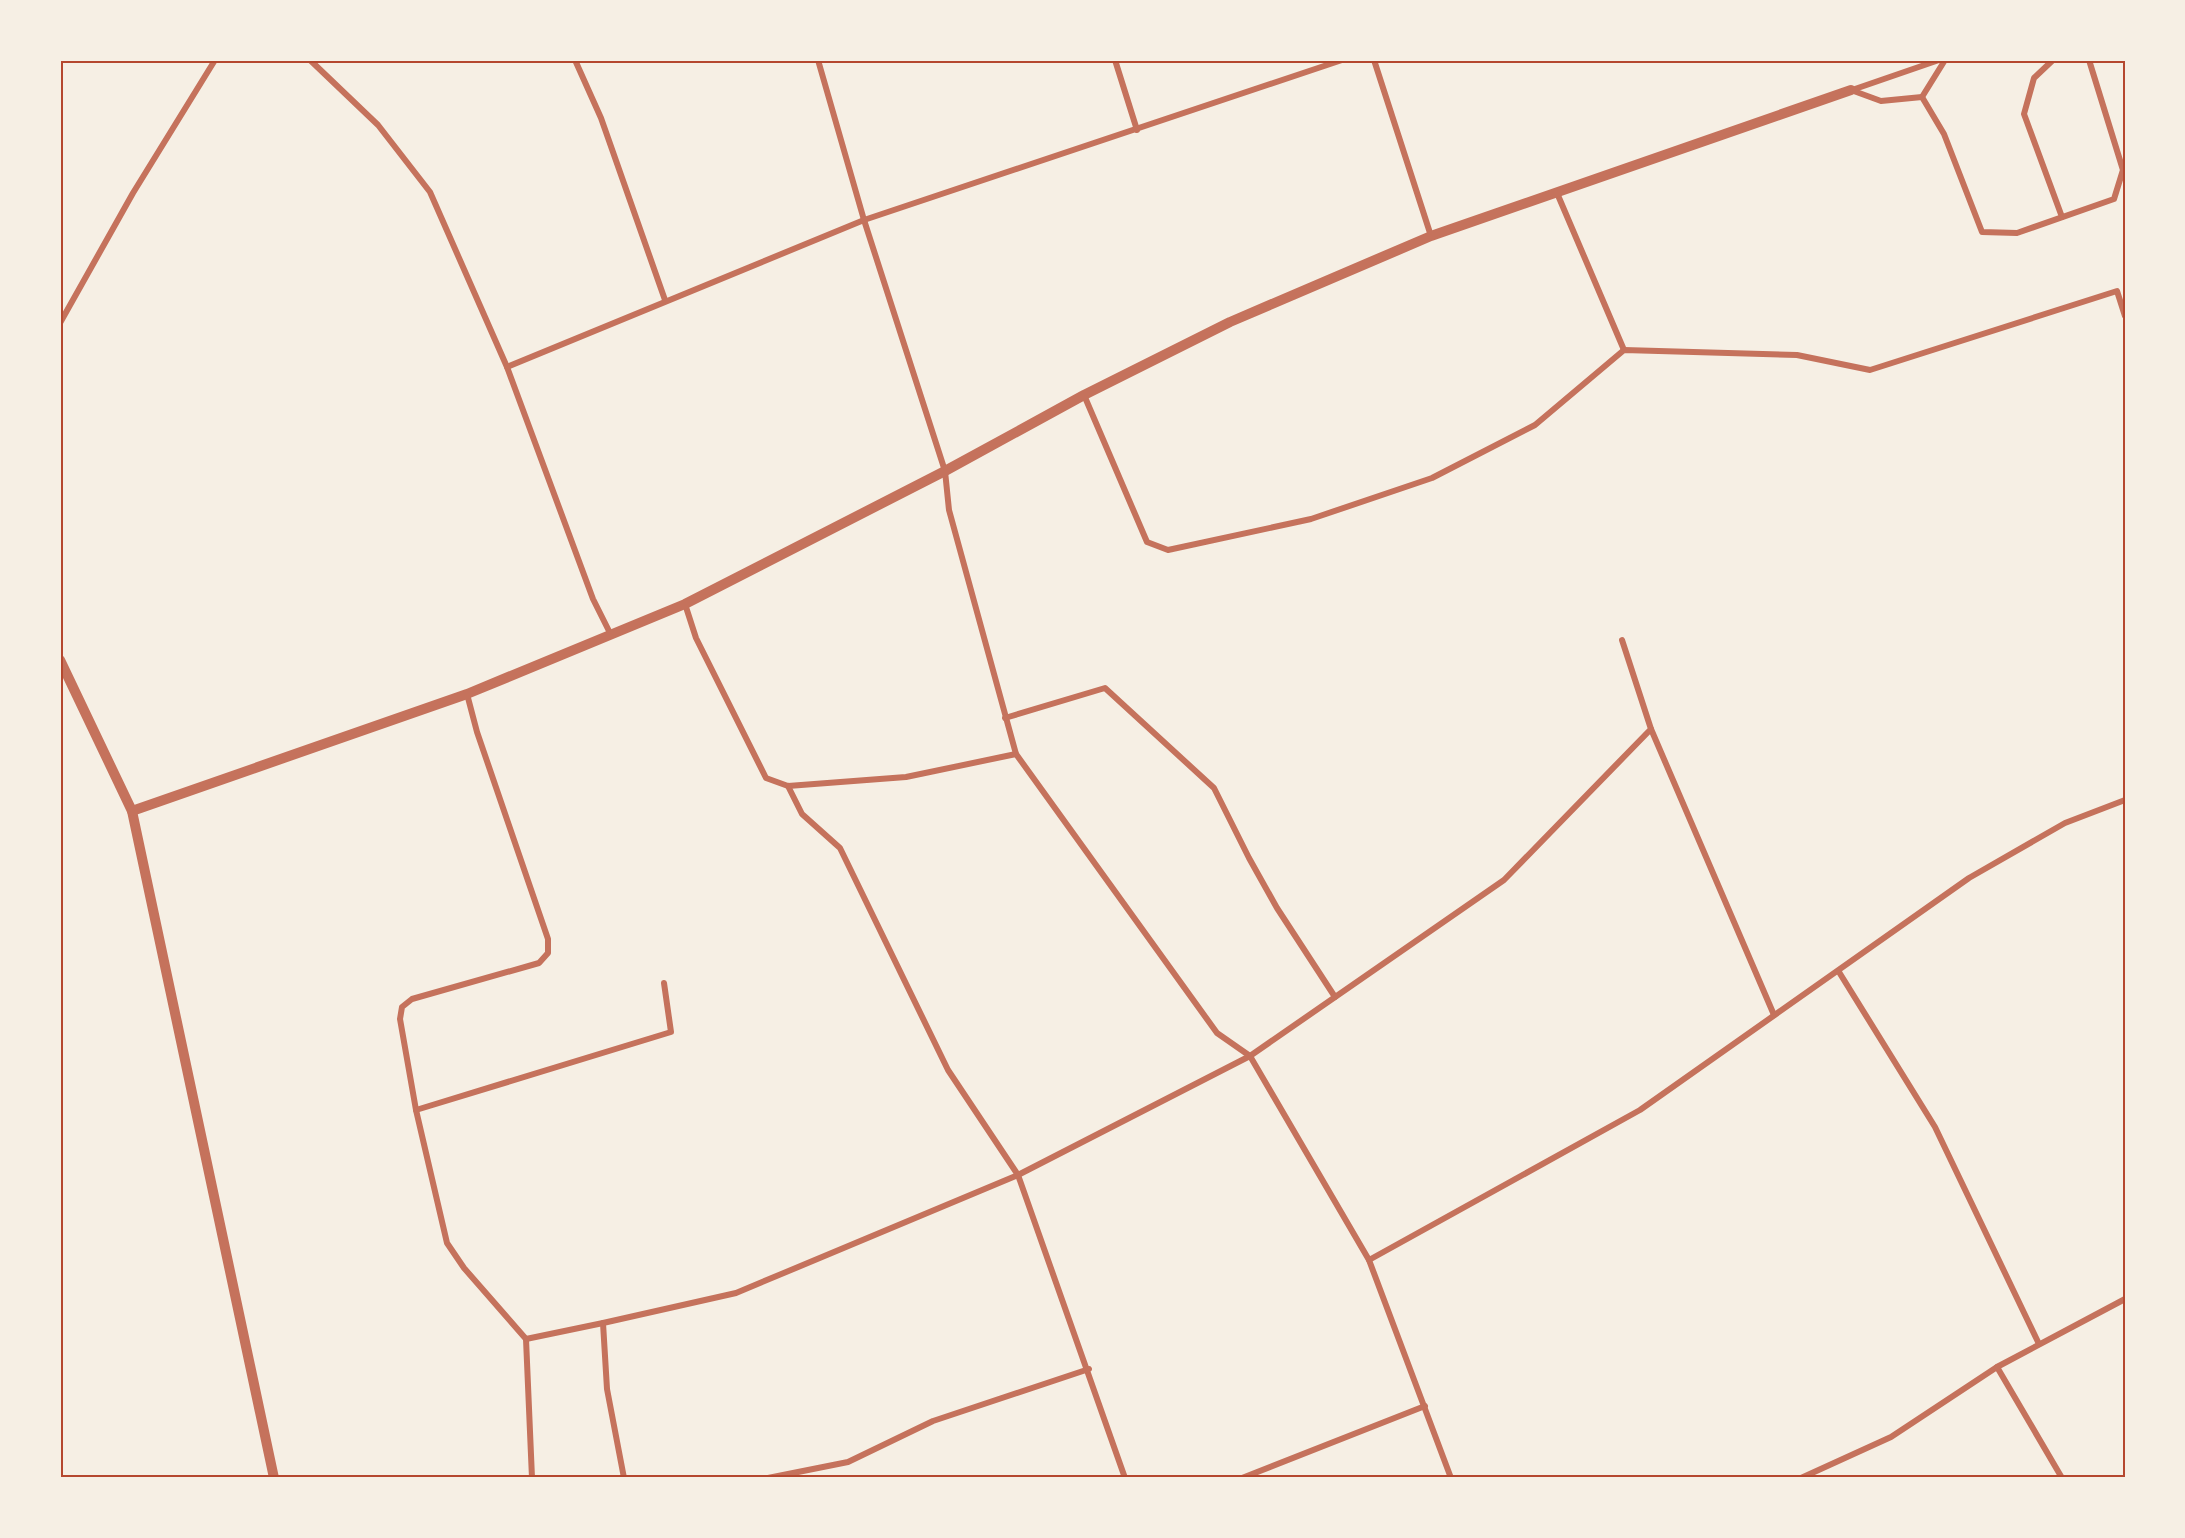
<svg xmlns="http://www.w3.org/2000/svg" width="2185" height="1538" viewBox="0 0 2185 1538" font-family="Rubik,sans-serif">
	<rect width="100%" height="100%" fill="#f6efe4"/>
	<g fill="none" stroke-linecap="round" stroke-linejoin="round">
		<g stroke="#c5725c" stroke-width="6">
			<polyline points="310,60 378,125 430,192 507,367 593,599 611,635"/>
			<polyline points="575,60 601,118 665,300"/>
			<polyline points="818,60 864,220 945,471 949,510 1016,754 1217,1033 1250,1056 1369,1260 1451,1478"/>
			<polyline points="1115,60 1137,130"/>
			<polyline points="1374,60 1431,236"/>
			<polyline points="2053,60 2034,78 2024,114 2062,217"/>
			<polyline points="1851,90 1881,101 1922,97 1944,134 1982,232 2017,233 2114,199 2123,170 2089,60"/>
			<polyline points="1852,90 1939,60"/>
			<polyline points="1922,97 1945,60"/>
			<polyline points="1557,193 1624,350"/>
			<polyline points="60,323 133,193 215,60"/>
			<polyline points="507,367 864,220 1342,60"/>
			<polyline points="1084,395 1147,542 1168,550 1311,519 1432,478 1535,425 1624,350 1797,355 1870,370 2117,291 2125,316"/>
			<polyline points="685,604 696,638 766,778 788,786 906,777 1016,754"/>
			<polyline points="467,694 477,732 548,939 548,953 539,963 412,999 402,1007 400,1019 416,1110 447,1243 464,1268 526,1339 532,1478"/>
			<polyline points="1005,718 1105,688 1214,788 1249,858 1277,908 1335,997"/>
			<polyline points="1651,729 1774,1015"/>
			<polyline points="788,786 802,814 840,848 948,1070 1018,1175 1125,1478"/>
			<polyline points="1839,972 1935,1127 2039,1344"/>
			<polyline points="416,1110 671,1032 664,983"/>
			<polyline points="1369,1260 1640,1110 1969,878 2065,823 2125,800"/>
			<polyline points="526,1339 603,1323"/>
			<polyline points="1997,1367 2062,1478"/>
			<polyline points="624,1478 607,1389 603,1323 736,1293 1018,1175 1250,1056 1504,880 1651,729 1622,640"/>
			<polyline points="768,1478 848,1462 933,1421 1089,1369"/>
			<polyline points="1242,1478 1425,1406"/>
			<polyline points="1801,1478 1891,1437 1997,1367 2125,1299"/>
		</g>
		<g stroke="#c5725c" stroke-width="10">
			<polyline points="60,660 132,811 274,1478"/>
			<polyline points="132,811 467,694 685,604 945,471 1084,395 1230,322 1431,236 1851,90"/>
		</g>
	</g>
	<rect width="2185" height="1538" fill="none" stroke="#f6efe4" stroke-width="123"/>
	<rect x="62" y="62" width="2062" height="1414" fill="none" stroke="#b5482f" stroke-width="2"/>
</svg>
